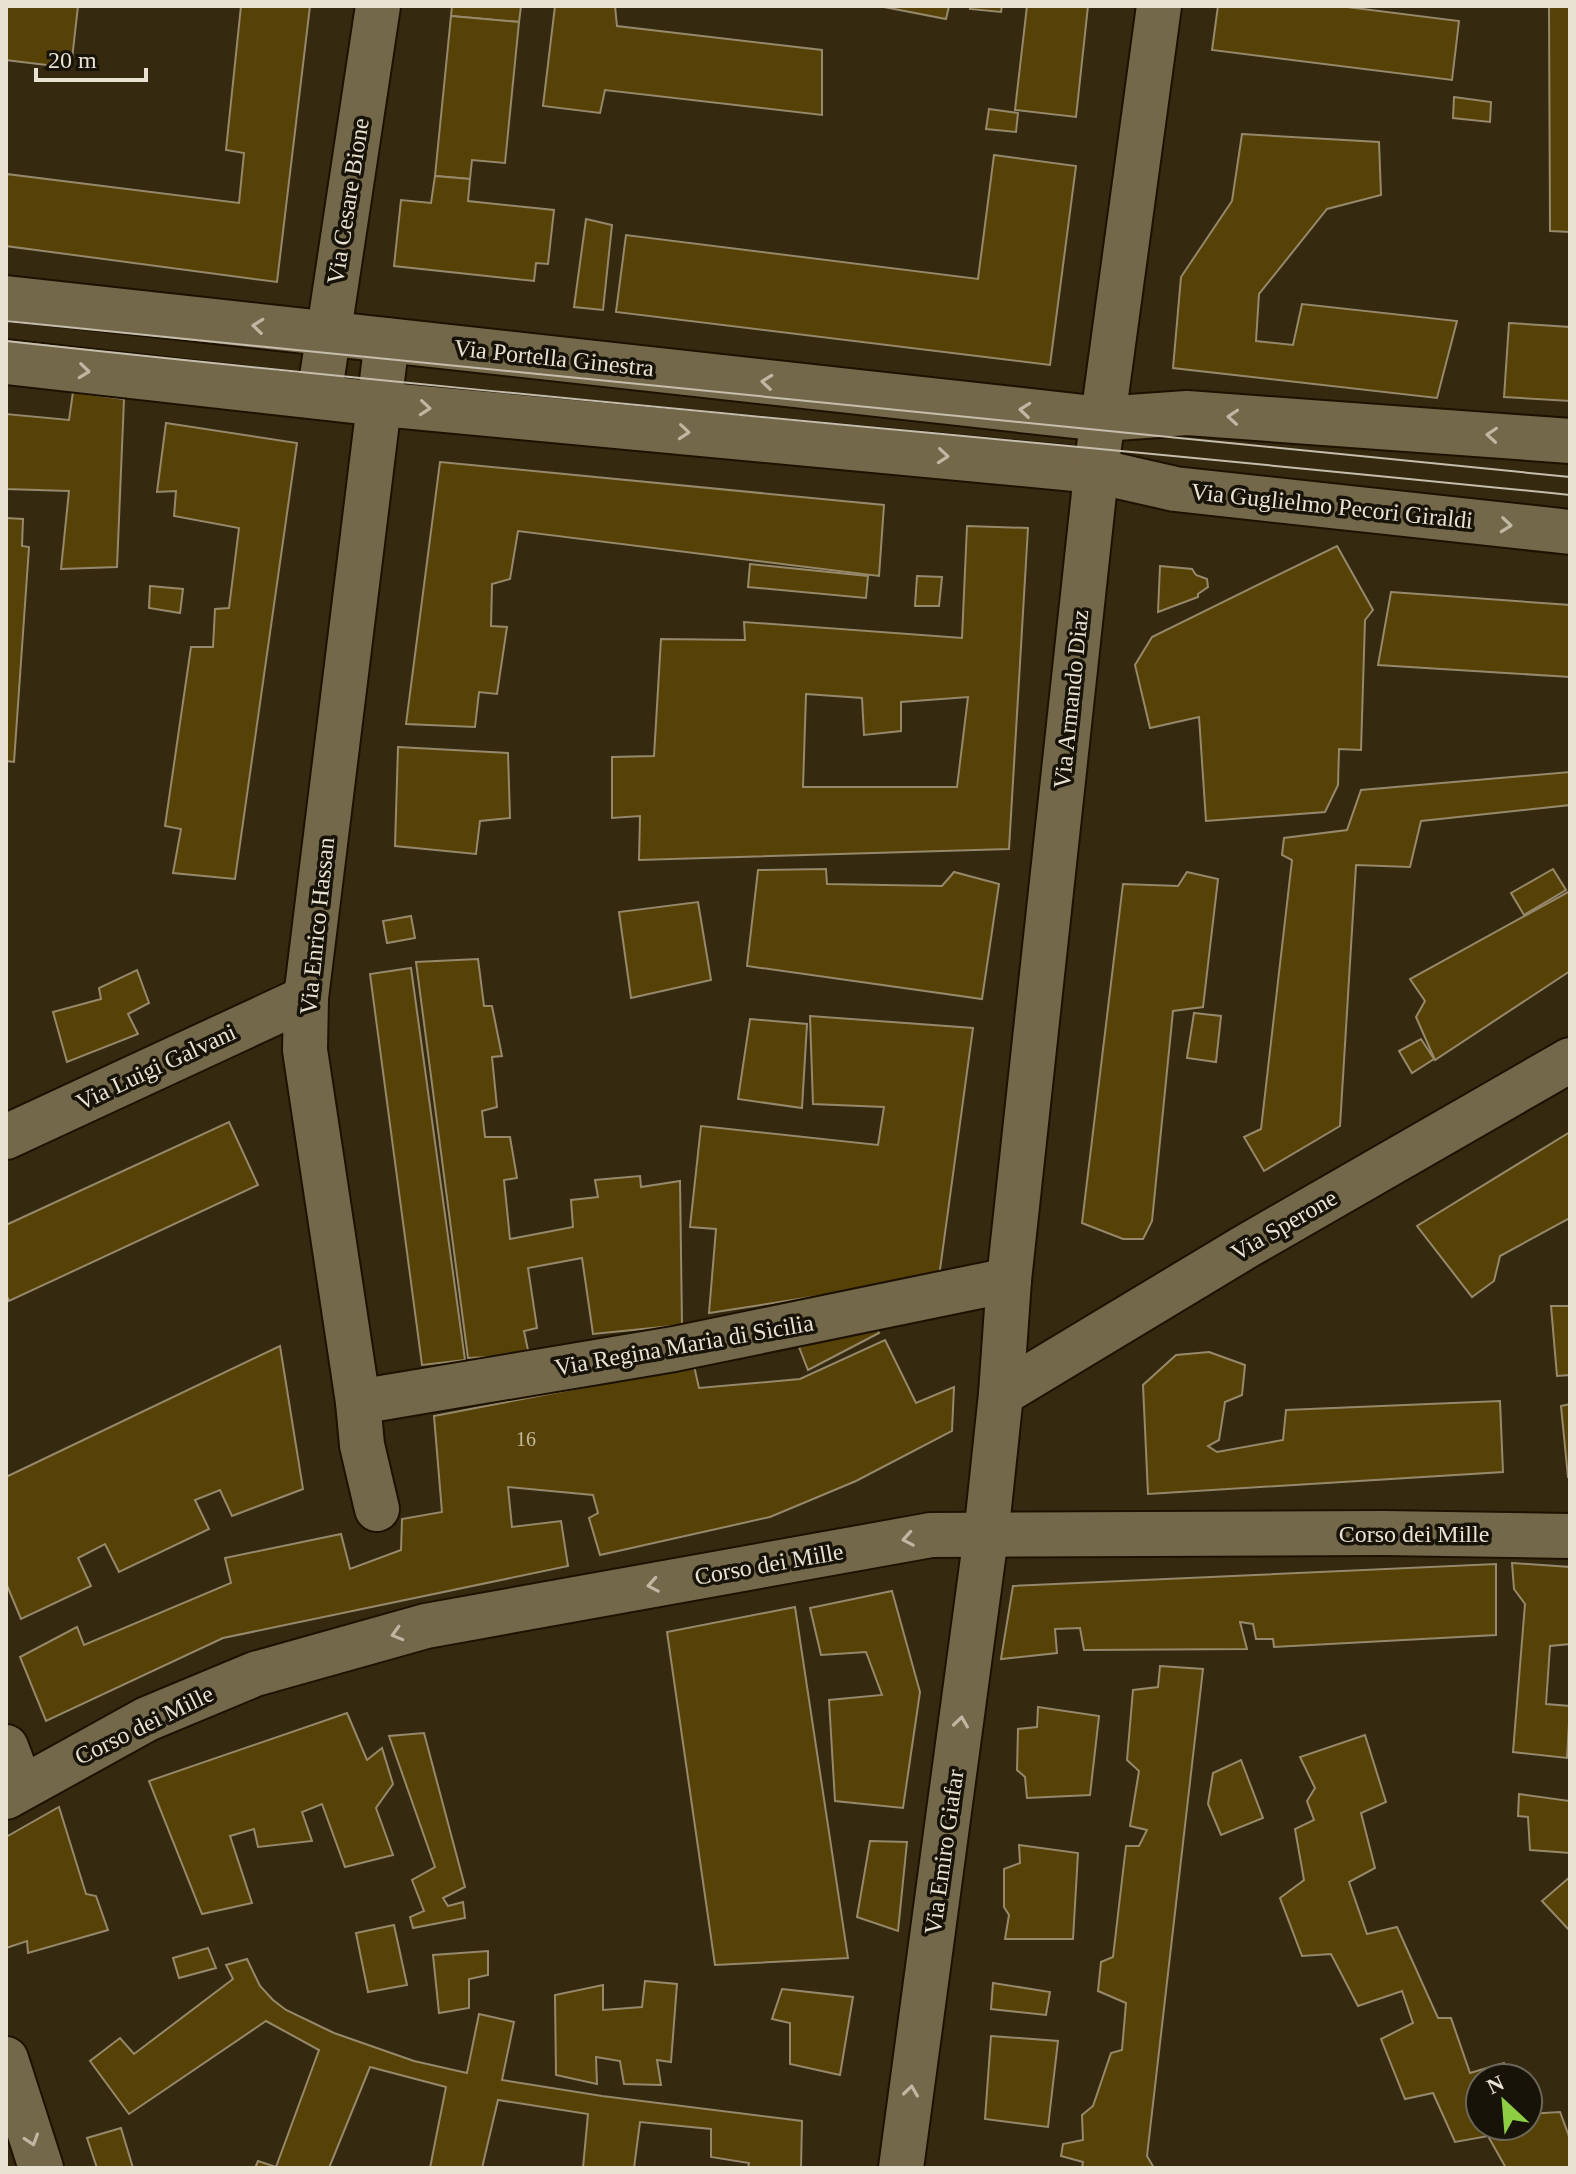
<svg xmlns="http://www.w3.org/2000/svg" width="1576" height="2174" viewBox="0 0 1576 2174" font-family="'Times New Roman',serif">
	<rect width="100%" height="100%" fill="#352a0f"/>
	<g fill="#564107" stroke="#96886b" stroke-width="2" fill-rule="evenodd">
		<polygon points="6,6 78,6 71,68 6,60"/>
		<polygon points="241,6 310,6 277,282 6,246 6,174 239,203 244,153 226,150"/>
		<polygon points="452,6 521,6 519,22 451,16"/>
		<polygon points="555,6 615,6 617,26 822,50 822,115 605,90 600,113 543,106"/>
		<polygon points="879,6 949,6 946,19"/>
		<polygon points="971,6 1002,6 1001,12 970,9"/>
		<polygon points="1027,6 1088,6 1076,117 1015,110"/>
		<polygon points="1218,6 1339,6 1459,21 1452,80 1212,50"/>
		<polygon points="1549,6 1570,6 1570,232 1550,231"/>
		<polygon points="451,16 519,22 505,163 472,160 470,179 435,176"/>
		<polygon points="1454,97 1491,102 1490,122 1453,118"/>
		<polygon points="989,109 1018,113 1016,132 986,129"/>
		<polygon points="1242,134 1379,142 1381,195 1327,209 1259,294 1256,341 1293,345 1302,304 1457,321 1437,398 1173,368 1181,277 1232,201"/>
		<polygon points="994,155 1076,166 1050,365 616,312 626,235 978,279"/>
		<polygon points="435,176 470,179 468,201 554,210 548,264 536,263 534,281 394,266 401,200 431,203"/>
		<polygon points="586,219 612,225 603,310 574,307"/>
		<polygon points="1509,323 1570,327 1570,401 1504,397"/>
		<polygon points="73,392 124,399 117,567 61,569 69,491 6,489 6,414 69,420"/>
		<polygon points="166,423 297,443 235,879 173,873 181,829 165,826 191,647 213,647 215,609 229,608 239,528 174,516 176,491 157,492"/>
		<polygon points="440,462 884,505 879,576 518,531 510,579 492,584 491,626 507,627 497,694 479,692 475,727 406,724"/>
		<polygon points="6,518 23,519 22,546 29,547 14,762 6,761"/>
		<path d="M967 526 1028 528 1009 849 639 860 640 816 612 818V757L654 756 661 639 745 640 744 622 962 638ZM806 694 862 698 864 735 901 731V702L968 697 957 787H803Z"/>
		<polygon points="1337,546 1373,610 1365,620 1361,750 1339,749 1338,785 1325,812 1206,821 1199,717 1150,728 1135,665 1152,637"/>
		<polygon points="750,564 868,576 866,598 748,587"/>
		<polygon points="1160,566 1192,569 1196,575 1207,579 1208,587 1198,594 1198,597 1158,612"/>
		<polygon points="917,576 942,577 939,606 915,606"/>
		<polygon points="150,586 183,589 180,613 149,608"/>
		<polygon points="1391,592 1570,605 1570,677 1378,665"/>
		<polygon points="398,747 508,753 510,818 480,821 476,854 395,846"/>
		<polygon points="1570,772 1570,805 1421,821 1410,867 1356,865 1340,1126 1264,1171 1244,1137 1261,1129 1292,860 1282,855 1284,838 1347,830 1361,790"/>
		<polygon points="826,869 827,884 942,886 954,872 999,884 982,999 747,966 758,870"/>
		<polygon points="1553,869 1566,890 1524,915 1511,893"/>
		<polygon points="1187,872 1218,879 1203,1007 1173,1011 1152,1221 1143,1239 1123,1239 1082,1223 1123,884 1178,886"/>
		<polygon points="1570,891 1570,971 1435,1060 1416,1017 1425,1001 1410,979"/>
		<polygon points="698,902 711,980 631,998 619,912"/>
		<polygon points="411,916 415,938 387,943 383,921"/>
		<polygon points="478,959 484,1006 492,1006 502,1056 492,1057 497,1107 482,1111 485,1137 510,1137 517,1178 504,1180 510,1239 573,1227 571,1200 598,1197 595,1180 640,1176 641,1187 680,1181 682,1325 593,1334 582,1258 528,1268 537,1328 524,1331 529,1355 468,1358 416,962"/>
		<polygon points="411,968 465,1360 422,1365 370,974"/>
		<polygon points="137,970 149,1003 128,1014 138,1034 67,1062 53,1012 101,999 99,988"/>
		<polygon points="1194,1013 1221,1016 1216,1062 1187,1058"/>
		<polygon points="810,1016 973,1028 939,1277 709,1313 716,1229 690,1227 701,1126 878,1145 884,1107 813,1104"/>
		<polygon points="750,1019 807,1024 802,1108 738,1099"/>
		<polygon points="1421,1039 1434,1059 1412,1073 1399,1051"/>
		<polygon points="229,1122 258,1185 9,1301 6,1294 6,1225"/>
		<polygon points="1570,1132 1570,1218 1500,1256 1494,1281 1472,1297 1417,1226"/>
		<polygon points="1551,1306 1570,1306 1570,1375 1557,1376"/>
		<polygon points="875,1326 879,1333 808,1370 799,1347"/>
		<polygon points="885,1340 916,1403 954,1387 952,1431 856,1481 770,1517 600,1555 589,1518 598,1513 593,1495 508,1487 512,1527 561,1521 568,1566 223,1638 46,1721 20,1657 77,1627 84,1645 231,1583 225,1558 341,1534 350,1569 401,1550 402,1519 442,1512 434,1416 694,1366 699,1388 800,1379"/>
		<polygon points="280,1346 303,1489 232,1516 220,1490 195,1500 209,1529 119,1572 105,1544 78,1558 91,1586 21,1619 6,1583 6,1477"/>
		<polygon points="1209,1352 1245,1365 1242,1395 1225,1402 1219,1440 1208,1446 1217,1452 1283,1440 1286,1410 1500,1401 1503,1472 1148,1494 1143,1385 1176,1355"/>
		<polygon points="1570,1404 1570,1477 1568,1477 1561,1406"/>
		<polygon points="1512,1563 1570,1567 1570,1644 1550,1646 1546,1704 1570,1706 1567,1758 1513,1752 1525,1604 1514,1589"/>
		<polygon points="1496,1564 1496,1635 1274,1647 1273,1639 1256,1639 1253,1624 1240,1622 1247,1649 1084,1650 1080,1628 1055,1629 1057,1653 1001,1659 1013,1586"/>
		<polygon points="892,1591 920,1692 903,1808 835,1801 829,1700 882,1695 866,1652 821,1655 810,1608"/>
		<polygon points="795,1607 848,1958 715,1965 667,1632"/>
		<polygon points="1160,1666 1203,1669 1147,2156 1154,2168 1082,2168 1083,2162 1061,2156 1063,2144 1083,2140 1082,2115 1093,2106 1111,2053 1122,2050 1126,2003 1098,1991 1101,1962 1113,1957 1126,1846 1139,1846 1147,1830 1130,1826 1139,1771 1127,1760 1133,1690 1158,1687"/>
		<polygon points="1038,1707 1099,1716 1090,1795 1027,1798 1025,1777 1017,1770 1018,1729 1037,1727"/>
		<polygon points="347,1713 367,1760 382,1748 393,1784 376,1808 393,1855 345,1867 322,1804 302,1812 312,1841 258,1847 254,1829 230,1836 252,1903 202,1914 149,1781"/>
		<polygon points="424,1733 465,1887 443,1898 448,1906 463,1902 465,1918 413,1928 410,1917 424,1911 412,1880 435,1867 389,1736"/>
		<polygon points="1365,1735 1386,1802 1361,1813 1375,1868 1349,1882 1367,1934 1397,1927 1438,2018 1451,2018 1470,2073 1504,2063 1511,2078 1480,2078 1480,2126 1528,2126 1528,2114 1560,2112 1570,2139 1570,2168 1506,2168 1488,2136 1455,2142 1433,2093 1405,2099 1381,2039 1413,2023 1402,1991 1358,2006 1331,1954 1302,1956 1280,1898 1304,1880 1295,1829 1314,1820 1307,1801 1315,1788 1300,1757"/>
		<polygon points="1241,1760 1263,1818 1221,1835 1208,1804 1213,1773"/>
		<polygon points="1519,1794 1570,1801 1570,1853 1530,1850 1528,1817 1518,1816"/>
		<polygon points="59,1807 86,1894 96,1896 108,1930 28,1953 27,1941 6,1948 6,1837"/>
		<polygon points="870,1841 907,1842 898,1931 857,1917"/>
		<polygon points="1019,1845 1078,1853 1073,1939 1005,1939 1009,1915 1004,1907 1004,1869 1020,1863"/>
		<polygon points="1570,1877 1570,1931 1542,1901"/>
		<polygon points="394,1925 407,1985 368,1992 356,1933"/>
		<polygon points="208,1948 216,1968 179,1978 173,1958"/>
		<polygon points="488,1951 488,1975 469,1979 469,2008 439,2013 433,1955"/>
		<polygon points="247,1959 260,1986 273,2000 286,2010 334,2033 414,2061 467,2073 479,2014 514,2022 502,2080 602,2096 802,2121 801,2168 748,2168 749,2163 711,2157 711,2129 640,2122 634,2168 583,2168 588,2114 498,2100 482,2168 430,2168 446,2087 370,2067 329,2168 255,2168 258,2161 276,2167 319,2050 266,2021 129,2114 90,2061 120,2038 134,2054 233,1979 226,1965"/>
		<polygon points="645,1981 677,1984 671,2062 657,2060 661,2085 624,2084 620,2061 596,2057 597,2084 556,2075 555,1995 603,1985 603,2010 642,2007"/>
		<polygon points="993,1983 1050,1992 1046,2015 991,2009"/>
		<polygon points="782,1989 853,1997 840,2075 790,2064 790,2023 772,2019"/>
		<polygon points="991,2036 1058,2041 1048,2127 985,2119"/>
		<polygon points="121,2128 133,2168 97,2168 87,2138"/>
	</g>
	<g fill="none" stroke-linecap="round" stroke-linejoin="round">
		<g stroke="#1d1200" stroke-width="48">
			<g id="minor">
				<polyline points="6,298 1102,419 1187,413 1570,441"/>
				<polyline points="6,362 380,404 1096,471 1175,489 1570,532"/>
				<polyline points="319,397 378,6"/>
				<polyline points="6,1137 306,998"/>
				<polyline points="1001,1394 1245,1247 1570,1060"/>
				<polyline points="358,1402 674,1349 1009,1280"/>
				<polyline points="377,1509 362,1445 358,1402 305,1050 306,998 387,340"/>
				<polyline points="6,1747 21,1787"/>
				<polyline points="6,1797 147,1719 255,1674 426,1626 931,1535 1384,1533 1570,1536"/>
				<polyline points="6,2059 41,2168"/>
				<polyline points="901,2168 986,1536 1001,1394 1009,1280 1099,447 1159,6"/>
			</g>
		</g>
		<use href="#minor" stroke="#74684b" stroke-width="44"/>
		<g stroke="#c6beac" stroke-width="2">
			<polyline points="6,321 1570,477"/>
			<path d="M6 341C527 398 1049 442 1570 495"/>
		</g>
	</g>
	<defs><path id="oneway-chevron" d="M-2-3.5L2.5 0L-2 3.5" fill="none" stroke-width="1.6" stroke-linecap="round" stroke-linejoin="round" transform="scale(2)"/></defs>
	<g stroke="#c0b7a3">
		<use href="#oneway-chevron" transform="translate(258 326) rotate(-174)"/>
		<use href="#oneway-chevron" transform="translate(84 371) rotate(6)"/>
		<use href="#oneway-chevron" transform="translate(767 382) rotate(-174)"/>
		<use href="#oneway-chevron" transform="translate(425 408) rotate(5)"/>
		<use href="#oneway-chevron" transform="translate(1025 410) rotate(-174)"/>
		<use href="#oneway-chevron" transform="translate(1233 417) rotate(-176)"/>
		<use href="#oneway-chevron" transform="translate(684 432) rotate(5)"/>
		<use href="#oneway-chevron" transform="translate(1492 435) rotate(-176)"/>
		<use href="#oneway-chevron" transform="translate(943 456) rotate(5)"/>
		<use href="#oneway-chevron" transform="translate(1506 525) rotate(6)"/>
		<use href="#oneway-chevron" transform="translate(908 1539) rotate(170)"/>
		<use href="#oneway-chevron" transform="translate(653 1585) rotate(170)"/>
		<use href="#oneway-chevron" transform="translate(397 1634) rotate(164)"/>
		<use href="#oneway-chevron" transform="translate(961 1722) rotate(-82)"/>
		<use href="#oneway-chevron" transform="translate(911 2091) rotate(-82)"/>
		<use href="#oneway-chevron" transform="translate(32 2140) rotate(72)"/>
	</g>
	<g text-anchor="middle" stroke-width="7" stroke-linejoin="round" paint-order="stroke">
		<g font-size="20" fill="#c4ba9f">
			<text x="526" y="1446">16</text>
		</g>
		<g font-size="24" fill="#e9e2d2" stroke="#181308">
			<text transform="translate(348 201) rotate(-81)" y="8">Via Cesare Bione</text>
			<text transform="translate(554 358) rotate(6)" y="8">Via Portella Ginestra</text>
			<text transform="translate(1332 506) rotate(6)" y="8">Via Guglielmo Pecori Giraldi</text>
			<text transform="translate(1071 699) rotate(-84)" y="8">Via Armando Diaz</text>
			<text transform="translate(317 926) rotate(-84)" y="8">Via Enrico Hassan</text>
			<text transform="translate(156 1067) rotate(-25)" y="8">Via Luigi Galvani</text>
			<text transform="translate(1284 1225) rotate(-30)" y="8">Via Sperone</text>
			<text transform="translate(684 1345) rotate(-10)" y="8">Via Regina Maria di Sicilia</text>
			<text x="1414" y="1542">Corso dei Mille</text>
			<text transform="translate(769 1564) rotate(-10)" y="8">Corso dei Mille</text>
			<text transform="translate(144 1725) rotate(-26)" y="8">Corso dei Mille</text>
			<text transform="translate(944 1852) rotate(-82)" y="8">Via Emiro Giafar</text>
		</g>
	</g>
	<rect width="1576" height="2174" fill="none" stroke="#e9e2d2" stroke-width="16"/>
	<g transform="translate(1504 2102) rotate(334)"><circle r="38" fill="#181308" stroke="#6c6659" stroke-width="2"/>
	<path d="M0-6L14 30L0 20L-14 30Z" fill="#8ece43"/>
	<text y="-12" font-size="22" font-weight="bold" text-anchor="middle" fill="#e9e2d2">N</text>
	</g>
	<path d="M36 68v12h110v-12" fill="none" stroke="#e9e2d2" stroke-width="4"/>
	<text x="48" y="68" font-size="24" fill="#e9e2d2" stroke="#181308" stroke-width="6" paint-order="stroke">20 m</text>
</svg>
